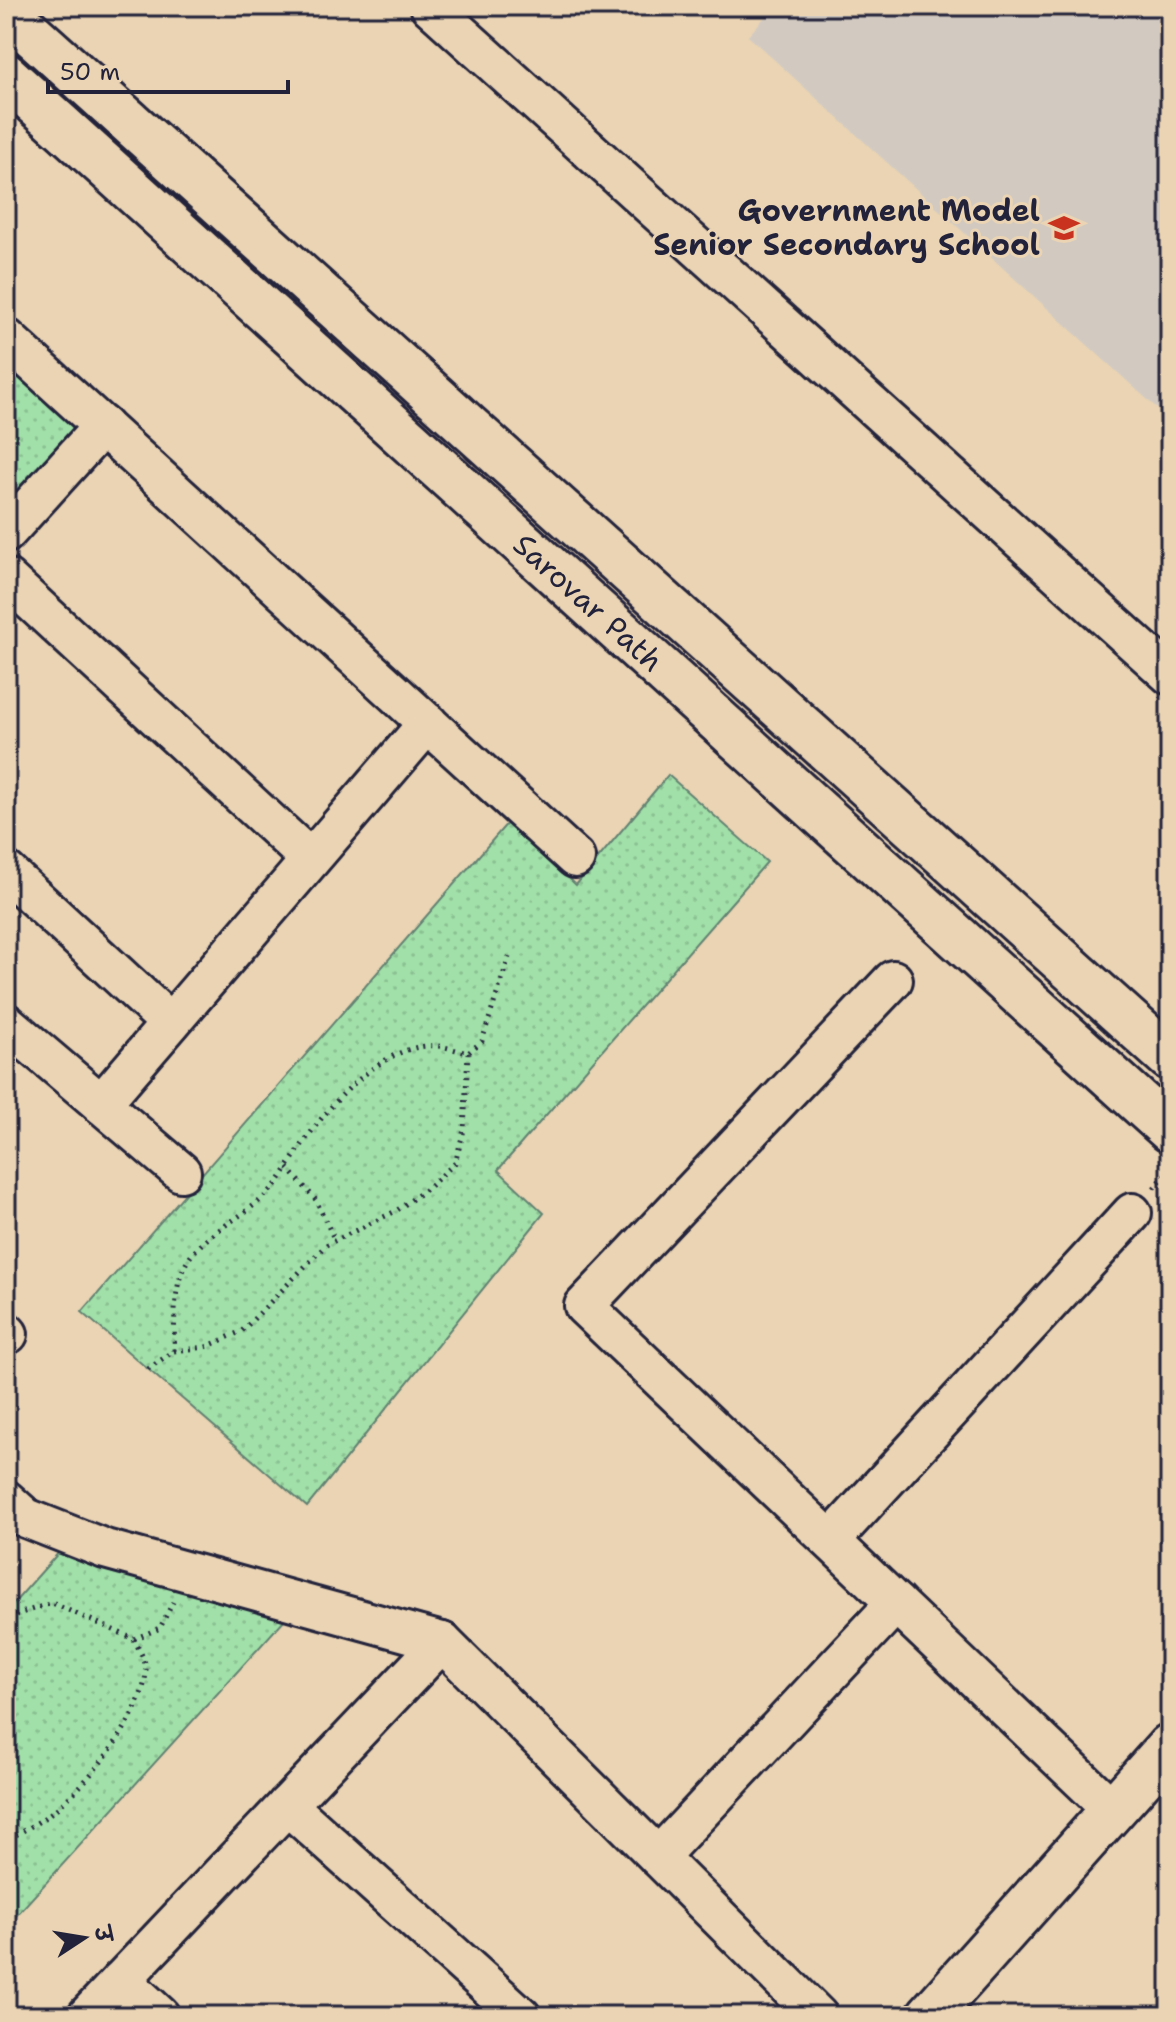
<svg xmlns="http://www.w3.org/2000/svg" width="1176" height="2022" viewBox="0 0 1176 2022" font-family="'Shantell Sans','Playpen Sans Deva',sans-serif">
	<defs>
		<pattern id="park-dots" width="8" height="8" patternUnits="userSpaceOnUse" patternTransform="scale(2)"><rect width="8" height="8" fill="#a1e0a8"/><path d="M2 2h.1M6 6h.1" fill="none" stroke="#8ac092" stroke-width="1.8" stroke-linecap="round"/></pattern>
	</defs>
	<rect width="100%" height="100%" fill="#ead4b3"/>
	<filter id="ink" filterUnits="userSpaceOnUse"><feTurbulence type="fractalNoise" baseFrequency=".0125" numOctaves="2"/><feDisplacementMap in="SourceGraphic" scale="16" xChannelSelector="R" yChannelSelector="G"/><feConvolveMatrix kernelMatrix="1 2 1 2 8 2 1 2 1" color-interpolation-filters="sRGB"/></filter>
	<g filter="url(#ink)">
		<polygon fill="#d2cac1" points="775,6 1170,6 1170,420 748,36"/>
		<g fill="url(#park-dots)" stroke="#628172" stroke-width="2">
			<polygon points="6,361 77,428 6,504"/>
			<polygon points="668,775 767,862 498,1170 544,1213 307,1507 82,1312 509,821 576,885"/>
			<polygon points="61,1550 285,1619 6,1927 6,1612"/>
		</g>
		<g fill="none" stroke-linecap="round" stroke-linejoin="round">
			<g stroke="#22223b" stroke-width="44">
				<g id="street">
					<polyline points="430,6 1170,675"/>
					<polyline points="6,338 575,858"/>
					<polyline points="6,533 103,426"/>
					<polyline points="6,578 310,859"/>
					<polyline points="6,871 170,1023"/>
					<polyline points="893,980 584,1306 1113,1810"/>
					<polyline points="6,1023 181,1172"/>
					<polyline points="101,1104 428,723"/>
					<polyline points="6,1332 8,1334"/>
					<polyline points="6,1500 26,1518 105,1549 442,1642 818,2016"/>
					<polyline points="831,1540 1132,1213"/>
					<polyline points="287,1805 521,2016"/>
					<polyline points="658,1857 896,1603"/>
					<polyline points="121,1980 160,2016"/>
					<polyline points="87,2016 442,1642"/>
				</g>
			</g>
			<g stroke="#22223b" stroke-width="50">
				<g id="secondary">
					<polyline points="6,11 1170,1058"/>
					<polyline points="6,76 1170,1130"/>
					<polyline points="929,2016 1170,1746"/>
				</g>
			</g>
			<g stroke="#22223b" stroke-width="5" stroke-dasharray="2 6" stroke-linecap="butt">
				<polyline points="288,1168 316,1200 335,1241"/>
				<polyline points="1154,1188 1170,1169"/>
				<polyline points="174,1351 206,1347 242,1331 326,1245 396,1211 429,1187 455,1163 464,1130 468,1053"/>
				<path d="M148 1369 174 1351C175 1326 173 1296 182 1272 196 1236 239 1221 266 1195 280 1182 287 1167 298 1151 325 1109 382 1041 438 1046 448 1047 458 1051 468 1053L482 1041 509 957"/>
				<path d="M6 1628 18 1614 52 1603 134 1639C138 1648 145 1659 146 1668 147 1713 84 1790 48 1815 35 1825 20 1832 6 1841"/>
				<polyline points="134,1639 160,1628 173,1602"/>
			</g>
			<use href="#street" stroke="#ead4b3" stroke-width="38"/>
			<use href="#secondary" stroke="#ead4b3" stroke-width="44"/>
		</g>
	</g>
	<defs>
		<g id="school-bare" transform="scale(2.4)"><path d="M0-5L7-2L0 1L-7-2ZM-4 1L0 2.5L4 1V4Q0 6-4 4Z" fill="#c8321e" stroke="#ead4b3" stroke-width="2.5" paint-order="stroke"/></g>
	</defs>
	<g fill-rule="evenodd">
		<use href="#school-bare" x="1064" y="228"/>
	</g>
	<g text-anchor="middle" stroke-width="6" stroke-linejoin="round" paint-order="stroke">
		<g font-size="30" font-weight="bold" fill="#22223b" stroke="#ead4b3" text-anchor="end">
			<text x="1040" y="221">Government Model<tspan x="1040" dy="34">Senior Secondary School</tspan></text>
		</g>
		<g font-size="30" fill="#22223b" stroke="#ead4b3">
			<text transform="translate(588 603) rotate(42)" y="10">Sarovar Path</text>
		</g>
	</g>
	<rect width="1176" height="2022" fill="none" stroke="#ead4b3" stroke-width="32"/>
	<rect x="16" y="16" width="1144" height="1990" fill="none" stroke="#22223b" stroke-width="3" filter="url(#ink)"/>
	<g transform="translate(84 1938) rotate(78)" stroke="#ead4b3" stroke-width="6" paint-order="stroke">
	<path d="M0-6L14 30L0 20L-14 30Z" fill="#22223b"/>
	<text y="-12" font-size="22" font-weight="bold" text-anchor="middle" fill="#22223b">उ</text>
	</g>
	<path d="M48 80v12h240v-12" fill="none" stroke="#22223b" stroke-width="4"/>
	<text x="60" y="80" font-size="24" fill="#22223b" stroke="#ead4b3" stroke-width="6" paint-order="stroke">50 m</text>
</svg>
